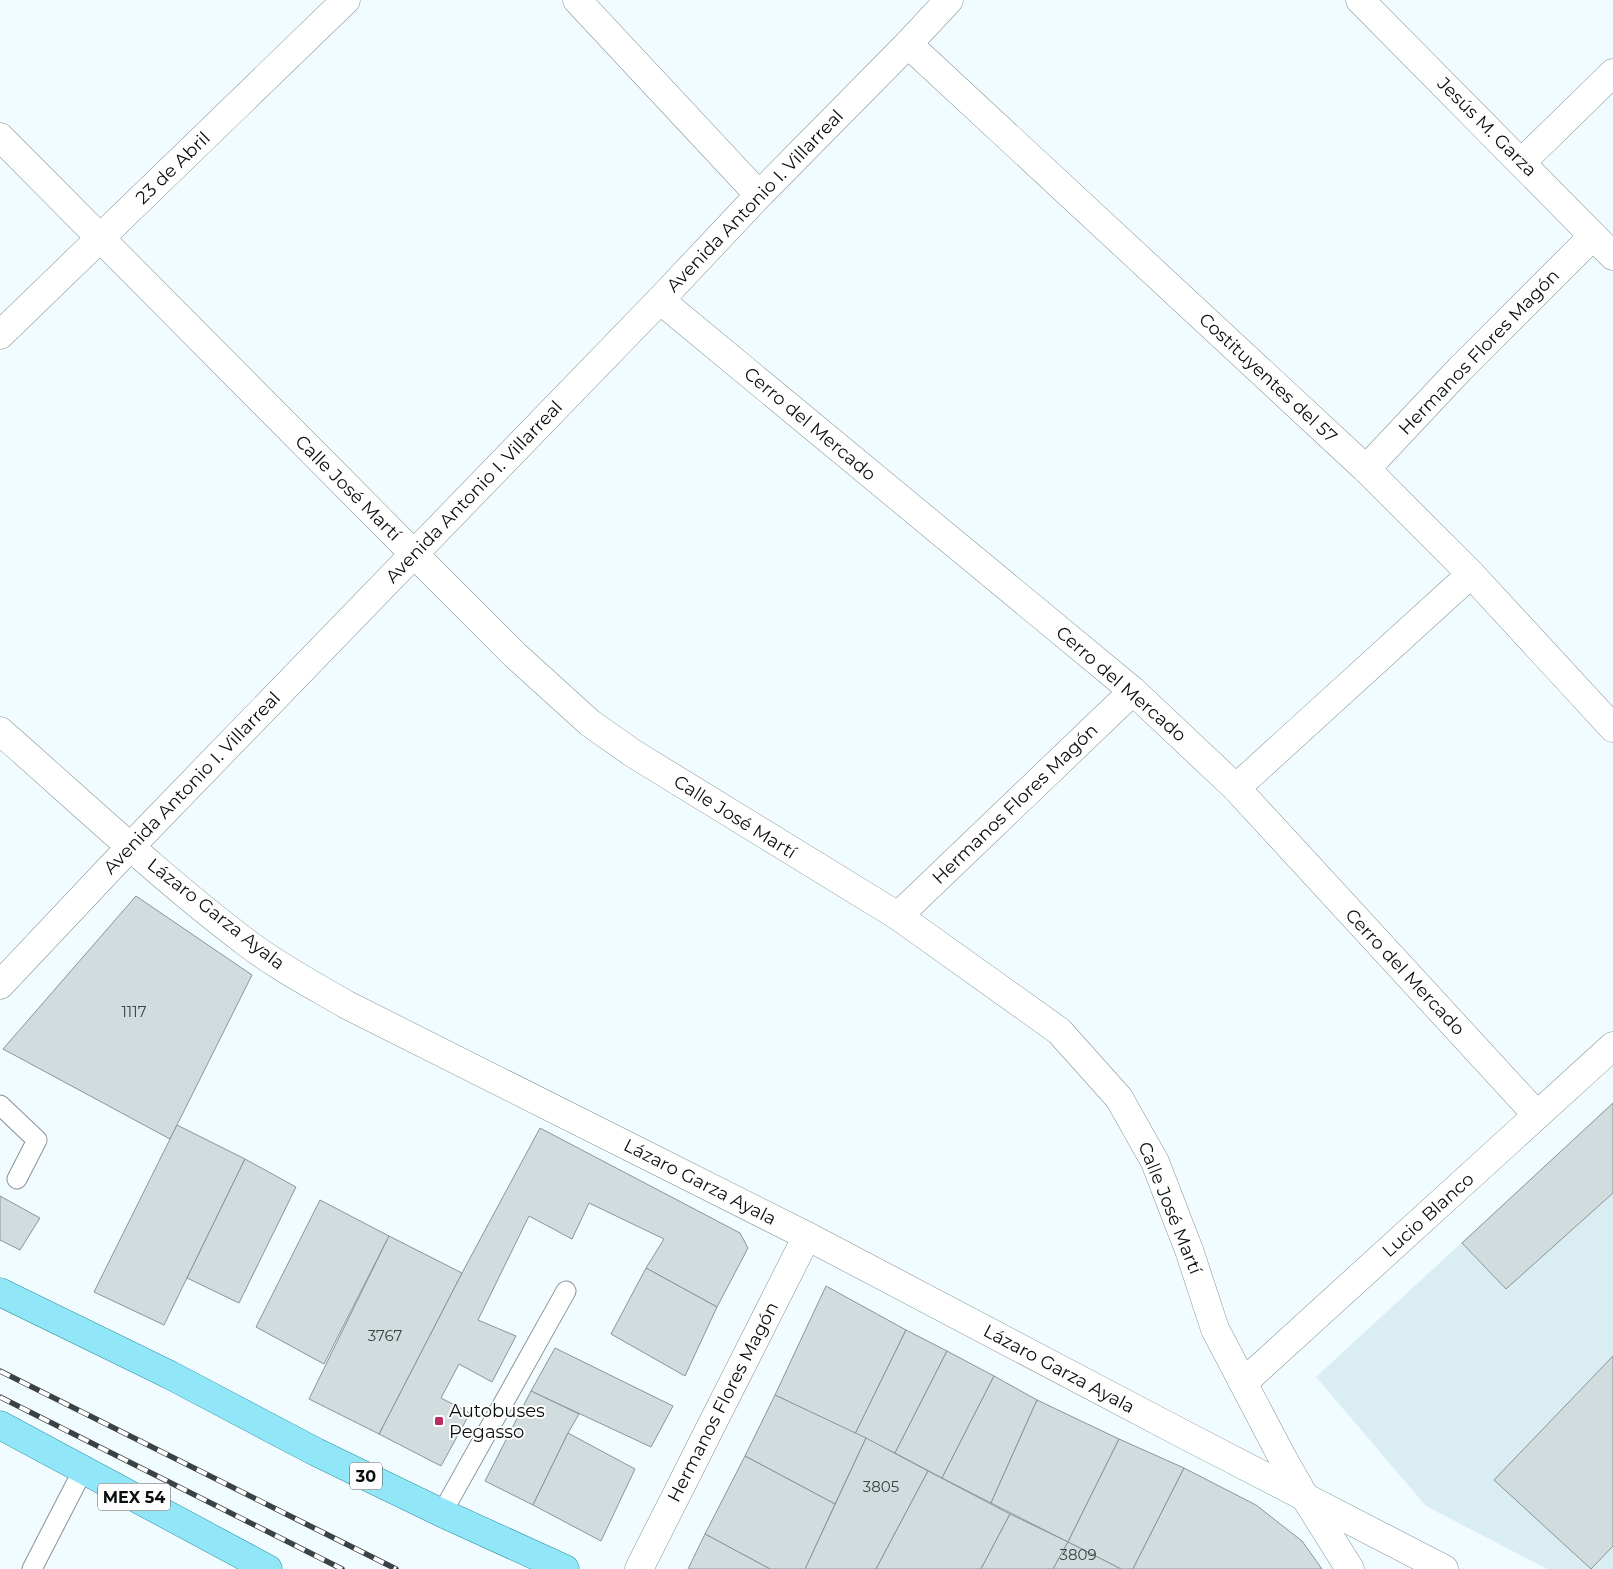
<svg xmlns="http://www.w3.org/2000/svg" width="1613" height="1569" viewBox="0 0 1613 1569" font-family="Montserrat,sans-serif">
	<rect width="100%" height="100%" fill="#f0fcff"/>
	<polygon fill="#d9edf2" points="1613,1103 1613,1569 1547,1569 1426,1506 1316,1377"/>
	<g fill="#d0dcde" stroke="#8a9597">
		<polygon points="136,896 252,975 170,1139 3,1049"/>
		<polygon points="1613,1103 1613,1193 1506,1289 1462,1243"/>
		<polygon points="177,1125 245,1159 164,1325 94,1292"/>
		<polygon points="540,1128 740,1233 748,1248 717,1307 646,1268 664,1239 589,1203 572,1239 529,1216 478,1320 516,1336 492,1382 459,1364 441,1398 470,1413 441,1466 379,1434 462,1273"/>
		<polygon points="245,1159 296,1187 239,1303 187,1278"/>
		<polygon points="0,1196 40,1218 20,1250 0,1240"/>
		<polygon points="320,1200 389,1236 324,1364 256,1327"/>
		<polygon points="389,1236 462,1273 379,1434 309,1399"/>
		<polygon points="646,1268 717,1307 685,1376 611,1334"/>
		<polygon points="826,1286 906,1330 855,1434 775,1395"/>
		<polygon points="906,1330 947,1351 895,1453 855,1434"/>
		<polygon points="555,1348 673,1406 651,1447 531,1391"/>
		<polygon points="947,1351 994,1376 942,1478 895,1453"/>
		<polygon points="1613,1356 1613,1546 1591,1569 1494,1480"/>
		<polygon points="994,1376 1037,1400 991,1503 942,1478"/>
		<polygon points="531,1391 579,1414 568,1433 533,1505 485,1481"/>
		<polygon points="775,1395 866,1438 835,1504 745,1456"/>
		<polygon points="1037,1400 1119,1439 1068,1542 991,1503"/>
		<polygon points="568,1433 635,1469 601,1541 533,1505"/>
		<polygon points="866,1438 928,1471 876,1569 805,1569"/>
		<polygon points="1119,1439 1184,1468 1133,1569 1121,1569 1068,1542"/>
		<polygon points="745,1456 835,1504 805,1569 770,1569 705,1534"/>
		<polygon points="1184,1468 1256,1505 1302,1541 1322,1569 1133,1569"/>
		<polygon points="928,1471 1010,1514 981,1569 876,1569"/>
		<polygon points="1010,1514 1068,1542 1053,1569 981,1569"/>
		<polygon points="705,1534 770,1569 688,1569"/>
		<polygon points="1068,1542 1121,1569 1053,1569"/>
	</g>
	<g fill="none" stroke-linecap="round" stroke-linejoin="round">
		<g stroke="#889395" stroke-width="21">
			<g id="lane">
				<polyline points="0,1105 37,1140 17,1179"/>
				<polyline points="442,1513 566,1291"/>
				<polyline points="32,1569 83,1470"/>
			</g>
		</g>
		<g stroke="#889395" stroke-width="29">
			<g id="street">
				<polyline points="577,0 759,195"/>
				<polyline points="1360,0 1613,256"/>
				<polyline points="908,44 1366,469 1471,574 1613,728"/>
				<polyline points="0,137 414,554 515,655 590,723 634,754 898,916 1059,1031 1119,1098 1155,1162 1189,1250 1215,1329 1282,1457 1306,1499 1350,1569"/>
				<polyline points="1522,162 1613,73"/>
				<polyline points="660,300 1133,691 1236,788 1537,1115"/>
				<polyline points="0,335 346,0"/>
				<polyline points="1366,469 1460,369 1593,236"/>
				<path d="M0 731C81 802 161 878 247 943 278 967 313 985 347 1005L807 1236 1185 1435 1444 1569"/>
				<polyline points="1236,788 1471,574"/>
				<polyline points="898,916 1133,691"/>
				<polyline points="1243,1383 1613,1046"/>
				<polyline points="639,1569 807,1236"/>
			</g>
		</g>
		<g stroke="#889395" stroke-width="29">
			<polyline id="secondary" points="0,985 131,846 660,300 759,195 908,44 949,0"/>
		</g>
		<g stroke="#3291a4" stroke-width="29">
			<g id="primary">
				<polyline points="0,1292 170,1375 316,1452 442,1513 565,1569"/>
				<polyline points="0,1425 268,1569"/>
			</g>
		</g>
		<use href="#lane" stroke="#fff" stroke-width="19"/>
		<use href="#street" stroke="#fff" stroke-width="28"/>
		<use href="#secondary" stroke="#fff" stroke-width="28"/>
		<use href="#primary" stroke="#91e7f8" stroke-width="28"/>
		<g stroke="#3c4243" stroke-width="5.5">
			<g id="rail">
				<polyline points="0,1371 396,1569"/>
				<polyline points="0,1397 342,1569"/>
			</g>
		</g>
		<use href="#rail" stroke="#fff" stroke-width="4" stroke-dasharray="11" stroke-linecap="butt"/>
	</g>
	<rect fill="#ba2d60" stroke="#fff" stroke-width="2" x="434" y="1416" width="10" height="10" rx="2.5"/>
	<g text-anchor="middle" stroke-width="4" stroke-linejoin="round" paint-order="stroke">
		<g font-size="15" fill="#3c4243">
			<text x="134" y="1017">1117</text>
			<text x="385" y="1341">3767</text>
			<text x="881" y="1492">3805</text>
			<text x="1078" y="1560">3809</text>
		</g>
		<g fill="#fff" stroke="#545657" stroke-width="1">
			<rect x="350" y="1462.5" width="32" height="27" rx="4"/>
			<rect x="98" y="1483.5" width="72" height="27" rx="4"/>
		</g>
		<g font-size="16" font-weight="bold" fill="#0a0e0f">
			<text x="366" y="1482">30</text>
			<text x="134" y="1503">MEX 54</text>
		</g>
		<g font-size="18" fill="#0a0e0f" stroke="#fff">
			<text transform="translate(1487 127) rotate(45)" y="6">Jesús M. Garza</text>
			<text transform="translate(173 168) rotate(-44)" y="6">23 de Abril</text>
			<text transform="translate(755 201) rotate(-46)" y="6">Avenida Antonio I. Villarreal</text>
			<text transform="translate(1479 352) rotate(-46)" y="6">Hermanos Flores Magón</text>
			<text transform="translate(1268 378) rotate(43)" y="6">Costituyentes del 57</text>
			<text transform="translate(810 424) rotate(40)" y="6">Cerro del Mercado</text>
			<text transform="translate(348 488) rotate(45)" y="6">Calle José Martí</text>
			<text transform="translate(474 492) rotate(-46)" y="6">Avenida Antonio I. Villarreal</text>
			<text transform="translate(1121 684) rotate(41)" y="6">Cerro del Mercado</text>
			<text transform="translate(192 783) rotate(-46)" y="6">Avenida Antonio I. Villarreal</text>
			<text transform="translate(1015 804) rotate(-44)" y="6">Hermanos Flores Magón</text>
			<text transform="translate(735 817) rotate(32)" y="6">Calle José Martí</text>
			<text transform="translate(216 914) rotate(38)" y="6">Lázaro Garza Ayala</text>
			<text transform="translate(1405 972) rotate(47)" y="6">Cerro del Mercado</text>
			<text transform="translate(700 1182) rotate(27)" y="6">Lázaro Garza Ayala</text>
			<text transform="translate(1170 1208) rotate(68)" y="6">Calle José Martí</text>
			<text transform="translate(1428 1215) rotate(-42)" y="6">Lucio Blanco</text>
			<text transform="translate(1059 1369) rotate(28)" y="6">Lázaro Garza Ayala</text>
			<text transform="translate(723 1402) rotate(-63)" y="6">Hermanos Flores Magón</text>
		</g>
		<g font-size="18" fill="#0a0e0f" stroke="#fff" text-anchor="start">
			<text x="449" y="1417">Autobuses<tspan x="449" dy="21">Pegasso</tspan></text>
		</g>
	</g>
</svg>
